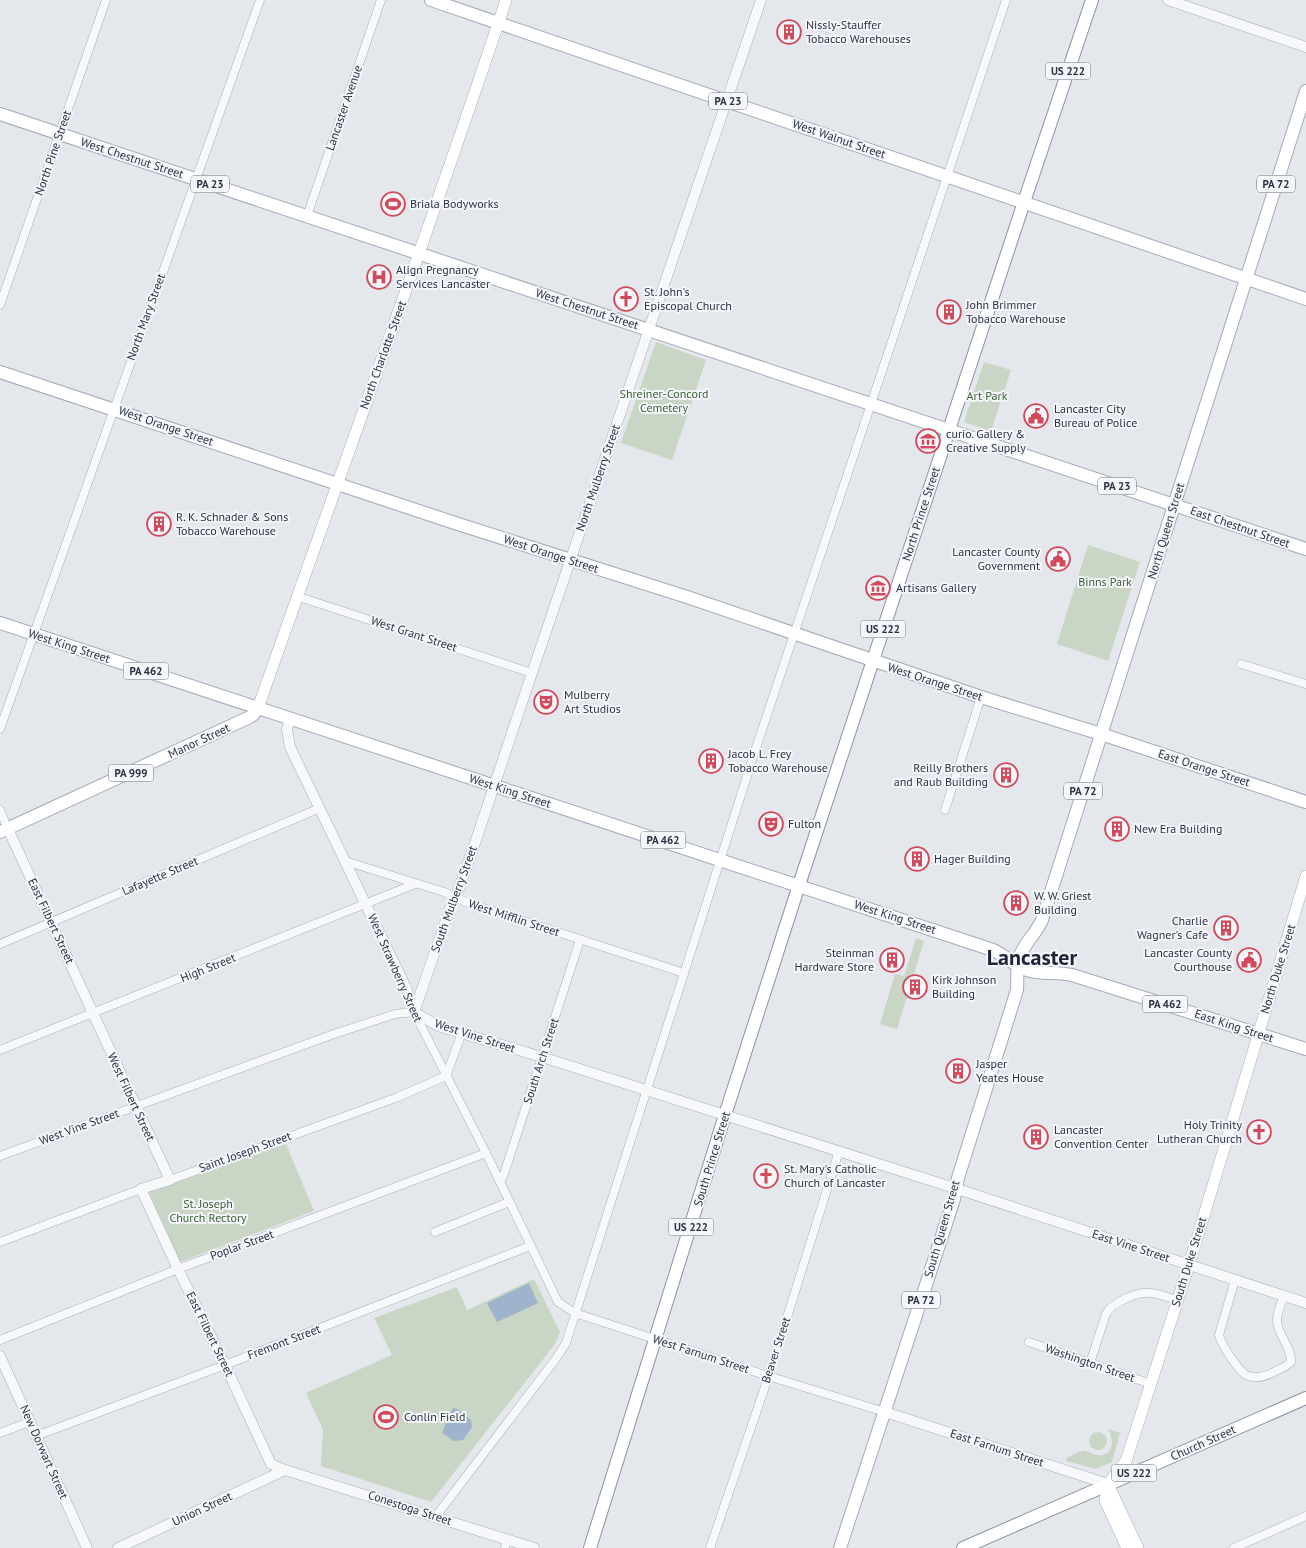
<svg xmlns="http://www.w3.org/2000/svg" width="1306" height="1548" viewBox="0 0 1306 1548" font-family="'PT Sans',sans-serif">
	<rect width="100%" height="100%" fill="#e4e7ec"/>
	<g fill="#c9d6c5">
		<polygon points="656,342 706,360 672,460 621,443"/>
		<polygon points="984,362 1011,370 991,431 964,422"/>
		<polygon points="1088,545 1140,562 1108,661 1057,644"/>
		<polygon points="916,938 924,941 897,1029 880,1024 895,974 904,976"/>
		<polygon points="286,1144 314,1211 180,1262 149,1192"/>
		<polygon points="534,1279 560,1332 555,1344 431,1502 321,1466 323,1430 306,1393 392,1355 374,1318 457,1287 467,1310"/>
		<path d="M1107 1429 1120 1433 1112 1462 1096 1469 1066 1461 1067 1458C1071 1456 1077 1452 1082 1451 1087 1450 1092 1455 1098 1455 1114 1457 1115 1438 1107 1429Z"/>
		<circle cx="1098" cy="1441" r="9"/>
	</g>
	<g fill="#9fb4cc">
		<polygon points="529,1283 538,1303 497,1322 487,1303"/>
		<polygon points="453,1408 457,1409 471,1420 472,1427 463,1440 454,1441 442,1433 449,1415"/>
	</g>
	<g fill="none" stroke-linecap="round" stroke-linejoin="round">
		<g stroke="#a9aeb7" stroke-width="9">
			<g id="minor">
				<polyline points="307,216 381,0"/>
				<polyline points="0,305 106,0"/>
				<polyline points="296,596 532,673"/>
				<polyline points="1241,664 1306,684"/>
				<path d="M0 729C86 486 173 243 260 0"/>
				<polyline points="0,810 8,829"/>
				<polyline points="945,810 981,697"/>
				<polyline points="345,861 444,892 468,903 684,973"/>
				<polyline points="0,944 320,808"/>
				<polyline points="0,1050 415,884"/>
				<polyline points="0,1156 334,1034 395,1014 414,1012 486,1153 558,1302 575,1313 768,1376 885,1412"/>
				<polyline points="170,1180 398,1097 446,1076 462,1033"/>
				<polyline points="499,1181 501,1180 504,1174 580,940"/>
				<polyline points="435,1232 509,1202"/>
				<polyline points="0,1242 141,1189"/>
				<path d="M1235 1280 1219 1335C1221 1343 1225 1349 1230 1356 1242 1375 1250 1384 1274 1372 1280 1369 1286 1367 1291 1362 1292 1347 1277 1335 1277 1320 1277 1312 1281 1303 1284 1296"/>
				<polyline points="0,1340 178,1269 486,1153"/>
				<polyline points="1029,1342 1151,1384"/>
				<path d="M1090 1363 1106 1314C1112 1302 1139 1291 1151 1293 1160 1294 1169 1298 1178 1300"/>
				<polyline points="0,1433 29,1422"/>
				<polyline points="36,1436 225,1365 530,1246"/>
				<polyline points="436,1516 555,1360 566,1343 756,748 1006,0"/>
				<polyline points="505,1548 507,1540"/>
				<polyline points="710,1548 769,1375 839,1151"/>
				<polyline points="1234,1548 1306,1516"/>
			</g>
		</g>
		<g stroke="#a9aeb7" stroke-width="11">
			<g id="tertiary">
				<polyline points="1168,0 1306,47"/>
				<polyline points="290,719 287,729 290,747 407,990 414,1012"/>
				<polyline points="8,829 170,1180 141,1189 178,1269 225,1365 271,1464 285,1470 534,1548"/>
				<polyline points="414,1012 452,903 458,891 475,843 534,667 761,0"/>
				<polyline points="414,1012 438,1026 542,1057 945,1185 1306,1303"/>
				<polyline points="0,1356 87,1548"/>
				<polyline points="885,1412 1108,1484"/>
				<polyline points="118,1548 285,1470"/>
			</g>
		</g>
		<g stroke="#a9aeb7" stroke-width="12">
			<g id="secondary">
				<path d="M258 708C341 472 427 237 506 0"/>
				<polyline points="1108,1484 1138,1548"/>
				<polyline points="1127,1548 1105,1500 1108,1484 1126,1461 1189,1265 1306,876"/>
			</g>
		</g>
		<g stroke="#a3abb8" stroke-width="14">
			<g id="primary">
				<polyline points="431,0 1306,299"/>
				<polyline points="0,114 1306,549"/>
				<polyline points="0,372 458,524 687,597 981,697 1101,734 1306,802"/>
				<path d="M0 623 993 950C1005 955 1014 966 1027 970 1042 975 1057 971 1072 975L1306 1049"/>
				<polyline points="0,832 250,717 254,714 258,708"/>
				<path d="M840 1548 954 1199 958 1178 1017 990C1018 979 1016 968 1019 958 1024 943 1036 934 1042 920L1306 91"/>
			</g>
		</g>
		<g stroke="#8b94a3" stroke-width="14">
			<g id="trunk">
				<polyline points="590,1548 725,1115 799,885 1024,202 1092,0"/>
				<polyline points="963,1548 1306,1398"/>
			</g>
		</g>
		<use href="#minor" stroke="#f7f8fa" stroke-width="8"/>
		<use href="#tertiary" stroke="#f7f8fa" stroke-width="10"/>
		<use href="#secondary" stroke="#fff" stroke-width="11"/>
		<use href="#primary" stroke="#fff" stroke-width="12"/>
		<use href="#trunk" stroke="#fff" stroke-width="12"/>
	</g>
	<defs>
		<g id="building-ring" transform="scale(1.25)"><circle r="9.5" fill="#f4f6f9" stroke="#d1495b" stroke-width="1.5"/><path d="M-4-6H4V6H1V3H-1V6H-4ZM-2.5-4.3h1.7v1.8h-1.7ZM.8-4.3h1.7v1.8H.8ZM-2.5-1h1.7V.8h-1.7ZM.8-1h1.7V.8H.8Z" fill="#d1495b"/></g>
		<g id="stadium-ring" transform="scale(1.25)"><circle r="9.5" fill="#f4f6f9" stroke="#d1495b" stroke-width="1.5"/><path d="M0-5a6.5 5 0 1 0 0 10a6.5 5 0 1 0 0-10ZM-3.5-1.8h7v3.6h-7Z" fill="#d1495b"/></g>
		<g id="hospital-ring" transform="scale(1.25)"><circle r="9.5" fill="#f4f6f9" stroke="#d1495b" stroke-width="1.5"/><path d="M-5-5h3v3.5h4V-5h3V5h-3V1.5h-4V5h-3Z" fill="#d1495b"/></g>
		<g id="church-ring" transform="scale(1.25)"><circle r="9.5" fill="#f4f6f9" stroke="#d1495b" stroke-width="1.5"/><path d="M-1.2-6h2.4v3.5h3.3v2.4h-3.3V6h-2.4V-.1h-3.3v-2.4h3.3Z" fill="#d1495b"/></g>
		<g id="civic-ring" transform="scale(1.25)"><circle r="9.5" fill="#f4f6f9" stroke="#d1495b" stroke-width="1.5"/><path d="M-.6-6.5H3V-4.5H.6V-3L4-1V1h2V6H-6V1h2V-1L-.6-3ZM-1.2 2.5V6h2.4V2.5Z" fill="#d1495b"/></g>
		<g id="museum-ring" transform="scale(1.25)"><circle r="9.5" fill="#f4f6f9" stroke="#d1495b" stroke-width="1.5"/><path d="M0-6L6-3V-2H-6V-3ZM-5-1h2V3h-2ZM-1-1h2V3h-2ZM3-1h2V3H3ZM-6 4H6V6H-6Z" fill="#d1495b"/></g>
		<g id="theatre-ring" transform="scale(1.25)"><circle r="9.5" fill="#f4f6f9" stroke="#d1495b" stroke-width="1.5"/><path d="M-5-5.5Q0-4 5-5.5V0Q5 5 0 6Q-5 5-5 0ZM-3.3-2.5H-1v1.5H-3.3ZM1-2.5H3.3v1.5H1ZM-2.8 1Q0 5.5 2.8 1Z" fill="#d1495b"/></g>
	</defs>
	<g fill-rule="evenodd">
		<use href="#building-ring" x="789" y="32"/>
		<use href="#stadium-ring" x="393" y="204"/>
		<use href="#hospital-ring" x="379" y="277"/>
		<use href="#church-ring" x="626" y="299"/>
		<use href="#building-ring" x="949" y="312"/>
		<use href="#civic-ring" x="1036" y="416"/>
		<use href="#museum-ring" x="928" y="441"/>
		<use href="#building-ring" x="159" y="524"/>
		<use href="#civic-ring" x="1058" y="559"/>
		<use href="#museum-ring" x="878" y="588"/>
		<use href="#theatre-ring" x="546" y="702"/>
		<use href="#building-ring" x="711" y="761"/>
		<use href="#building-ring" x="1006" y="775"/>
		<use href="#theatre-ring" x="771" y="824"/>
		<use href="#building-ring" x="1117" y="829"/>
		<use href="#building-ring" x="917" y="859"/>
		<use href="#building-ring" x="1016" y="903"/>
		<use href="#building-ring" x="1226" y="928"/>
		<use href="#building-ring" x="892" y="960"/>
		<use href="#civic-ring" x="1249" y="960"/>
		<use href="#building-ring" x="915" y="987"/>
		<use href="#building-ring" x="958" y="1071"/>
		<use href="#church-ring" x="1259" y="1132"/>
		<use href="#building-ring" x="1036" y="1137"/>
		<use href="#church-ring" x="766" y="1176"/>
		<use href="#stadium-ring" x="386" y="1417"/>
	</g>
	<g text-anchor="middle" stroke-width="4" stroke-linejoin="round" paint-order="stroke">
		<g fill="#f4f6f9" stroke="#676e7b" stroke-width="1">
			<rect x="1045.5" y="62.5" width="45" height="17" rx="4"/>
			<rect x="709" y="92.5" width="38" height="17" rx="4"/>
			<rect x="191" y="175.5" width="38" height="17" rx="4"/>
			<rect x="1257" y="175.5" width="38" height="17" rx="4"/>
			<rect x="1098" y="477.5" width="38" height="17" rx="4"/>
			<rect x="860.5" y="620.5" width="45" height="17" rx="4"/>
			<rect x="123.5" y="662.5" width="45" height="17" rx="4"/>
			<rect x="108.5" y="764.5" width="45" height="17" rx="4"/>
			<rect x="1064" y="782.5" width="38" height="17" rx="4"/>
			<rect x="640.5" y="831.5" width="45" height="17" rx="4"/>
			<rect x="1142.5" y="995.5" width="45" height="17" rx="4"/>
			<rect x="668.5" y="1218.5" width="45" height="17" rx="4"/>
			<rect x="902" y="1291.5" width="38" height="17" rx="4"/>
			<rect x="1111.5" y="1464.5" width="45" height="17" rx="4"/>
		</g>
		<g font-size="11" font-weight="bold" fill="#2b3445">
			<text x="1068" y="75">US 222</text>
			<text x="728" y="105">PA 23</text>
			<text x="210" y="188">PA 23</text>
			<text x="1276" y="188">PA 72</text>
			<text x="1117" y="490">PA 23</text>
			<text x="883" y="633">US 222</text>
			<text x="146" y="675">PA 462</text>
			<text x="131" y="777">PA 999</text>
			<text x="1083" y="795">PA 72</text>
			<text x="663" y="844">PA 462</text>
			<text x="1165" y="1008">PA 462</text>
			<text x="691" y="1231">US 222</text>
			<text x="921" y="1304">PA 72</text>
			<text x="1134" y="1477">US 222</text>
		</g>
		<g font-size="12" fill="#2b3445" stroke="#f4f6f9" text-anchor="start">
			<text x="806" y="29">Nissly-Stauffer<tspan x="806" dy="14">Tobacco Warehouses</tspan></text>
			<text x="410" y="208">Briala Bodyworks</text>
			<text x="396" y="274">Align Pregnancy<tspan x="396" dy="14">Services Lancaster</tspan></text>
			<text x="644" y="296">St. John's<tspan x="644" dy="14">Episcopal Church</tspan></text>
			<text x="966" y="309">John Brimmer<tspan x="966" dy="14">Tobacco Warehouse</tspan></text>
			<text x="1054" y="413">Lancaster City<tspan x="1054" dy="14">Bureau of Police</tspan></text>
			<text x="946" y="438">curio. Gallery &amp;<tspan x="946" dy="14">Creative Supply</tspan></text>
			<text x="176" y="521">R. K. Schnader &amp; Sons<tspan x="176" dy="14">Tobacco Warehouse</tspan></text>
			<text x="1040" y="556" text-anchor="end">Lancaster County<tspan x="1040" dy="14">Government</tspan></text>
			<text x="896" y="592">Artisans Gallery</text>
			<text x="564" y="699">Mulberry<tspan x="564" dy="14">Art Studios</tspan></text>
			<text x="728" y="758">Jacob L. Frey<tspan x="728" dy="14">Tobacco Warehouse</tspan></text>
			<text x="988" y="772" text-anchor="end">Reilly Brothers<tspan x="988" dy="14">and Raub Building</tspan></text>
			<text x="788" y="828">Fulton</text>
			<text x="1134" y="833">New Era Building</text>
			<text x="934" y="863">Hager Building</text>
			<text x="1034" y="900">W. W. Griest<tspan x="1034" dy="14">Building</tspan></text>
			<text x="1208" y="925" text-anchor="end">Charlie<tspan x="1208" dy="14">Wagner's Cafe</tspan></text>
			<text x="874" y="957" text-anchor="end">Steinman<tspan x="874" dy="14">Hardware Store</tspan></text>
			<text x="1232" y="957" text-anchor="end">Lancaster County<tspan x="1232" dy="14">Courthouse</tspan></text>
			<text x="932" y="984">Kirk Johnson<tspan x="932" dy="14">Building</tspan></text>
			<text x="976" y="1068">Jasper<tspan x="976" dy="14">Yeates House</tspan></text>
			<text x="1242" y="1129" text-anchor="end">Holy Trinity<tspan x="1242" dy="14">Lutheran Church</tspan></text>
			<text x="1054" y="1134">Lancaster<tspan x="1054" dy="14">Convention Center</tspan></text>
			<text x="784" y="1173">St. Mary's Catholic<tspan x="784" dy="14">Church of Lancaster</tspan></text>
			<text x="404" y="1421">Conlin Field</text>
		</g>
		<g font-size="12" fill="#2b3445" stroke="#f4f6f9">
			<text transform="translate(344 108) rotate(-71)" y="4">Lancaster Avenue</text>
			<text transform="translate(839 139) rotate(19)" y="4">West Walnut Street</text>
			<text transform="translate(53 153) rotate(-71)" y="4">North Pine Street</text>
			<text transform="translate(132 158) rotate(18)" y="4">West Chestnut Street</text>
			<text transform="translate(587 309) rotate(18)" y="4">West Chestnut Street</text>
			<text transform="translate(146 317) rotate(-70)" y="4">North Mary Street</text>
			<text transform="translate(383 355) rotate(-70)" y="4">North Charlotte Street</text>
			<text transform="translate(166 426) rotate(19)" y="4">West Orange Street</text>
			<text transform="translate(598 478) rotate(-71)" y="4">North Mulberry Street</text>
			<text transform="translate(921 514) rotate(-72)" y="4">North Prince Street</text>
			<text transform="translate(1240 527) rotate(19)" y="4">East Chestnut Street</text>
			<text transform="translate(1166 531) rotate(-73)" y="4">North Queen Street</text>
			<text transform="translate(551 554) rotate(18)" y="4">West Orange Street</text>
			<text transform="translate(414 634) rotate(18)" y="4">West Grant Street</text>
			<text transform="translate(69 646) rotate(18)" y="4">West King Street</text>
			<text transform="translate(935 682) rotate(18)" y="4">West Orange Street</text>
			<text transform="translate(199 741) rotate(-25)" y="4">Manor Street</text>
			<text transform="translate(1204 768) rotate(18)" y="4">East Orange Street</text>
			<text transform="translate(510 791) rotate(18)" y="4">West King Street</text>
			<text transform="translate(160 876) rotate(-23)" y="4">Lafayette Street</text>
			<text transform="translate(454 899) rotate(-70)" y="4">South Mulberry Street</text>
			<text transform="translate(895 917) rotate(18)" y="4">West King Street</text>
			<text transform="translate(514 918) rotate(18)" y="4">West Mifflin Street</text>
			<text transform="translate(51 921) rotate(65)" y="4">East Filbert Street</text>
			<text transform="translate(208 968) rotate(-22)" y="4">High Street</text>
			<text transform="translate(395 968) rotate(66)" y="4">West Strawberry Street</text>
			<text transform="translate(1278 969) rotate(-73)" y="4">North Duke Street</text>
			<text transform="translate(1234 1026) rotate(18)" y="4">East King Street</text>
			<text transform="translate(475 1036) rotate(18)" y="4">West Vine Street</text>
			<text transform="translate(541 1061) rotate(-72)" y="4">South Arch Street</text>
			<text transform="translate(131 1097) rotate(65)" y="4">West Filbert Street</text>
			<text transform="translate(79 1127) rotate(-20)" y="4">West Vine Street</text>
			<text transform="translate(245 1152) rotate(-20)" y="4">Saint Joseph Street</text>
			<text transform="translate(712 1159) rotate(-73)" y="4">South Prince Street</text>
			<text transform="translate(942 1229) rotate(-74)" y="4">South Queen Street</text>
			<text transform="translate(242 1245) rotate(-20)" y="4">Poplar Street</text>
			<text transform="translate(1131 1246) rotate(18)" y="4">East Vine Street</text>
			<text transform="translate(1189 1262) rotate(-73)" y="4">South Duke Street</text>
			<text transform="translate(210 1334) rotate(64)" y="4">East Filbert Street</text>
			<text transform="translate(284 1342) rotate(-21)" y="4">Fremont Street</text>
			<text transform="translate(776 1350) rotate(-72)" y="4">Beaver Street</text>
			<text transform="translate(701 1354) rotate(18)" y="4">West Farnum Street</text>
			<text transform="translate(1090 1363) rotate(19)" y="4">Washington Street</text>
			<text transform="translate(1203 1443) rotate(-24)" y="4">Church Street</text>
			<text transform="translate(997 1448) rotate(18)" y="4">East Farnum Street</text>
			<text transform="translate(44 1452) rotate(66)" y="4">New Dorwart Street</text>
			<text transform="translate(410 1508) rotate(18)" y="4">Conestoga Street</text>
			<text transform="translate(202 1509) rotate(-25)" y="4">Union Street</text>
		</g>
		<g font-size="12" fill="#3f6138" stroke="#f4f6f9">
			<text x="664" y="398">Shreiner-Concord<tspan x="664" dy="14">Cemetery</tspan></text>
			<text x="987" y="400">Art Park</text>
			<text x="1105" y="586">Binns Park</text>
			<text x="208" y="1208">St. Joseph<tspan x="208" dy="14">Church Rectory</tspan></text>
		</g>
		<g font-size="22" font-weight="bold" fill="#1d2536" stroke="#f4f6f9">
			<text x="1032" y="965">Lancaster</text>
		</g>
	</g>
</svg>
